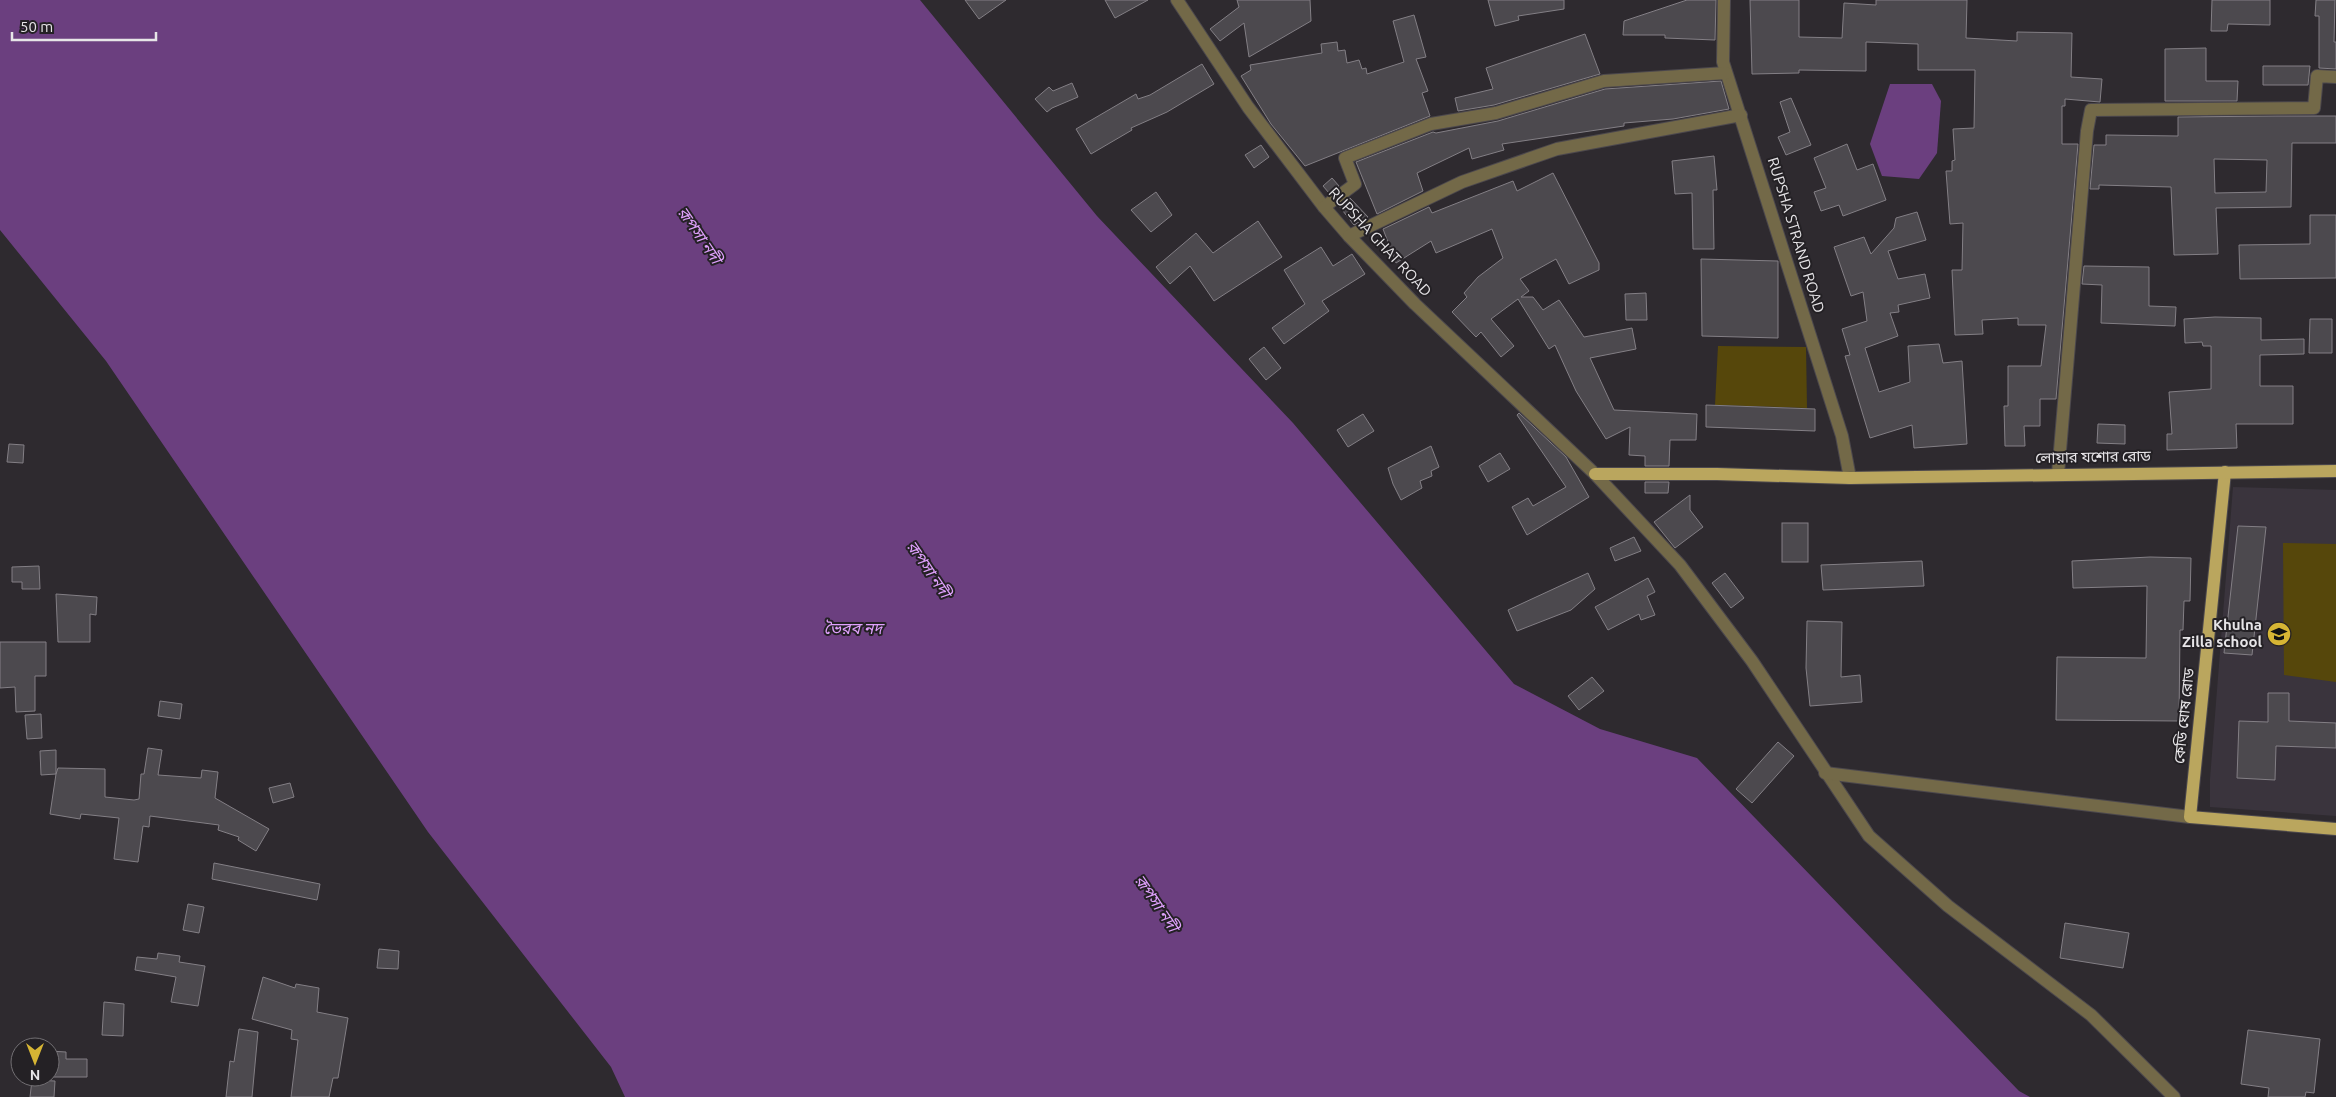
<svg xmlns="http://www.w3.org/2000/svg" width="2336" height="1097" viewBox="0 0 2336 1097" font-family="Ubuntu,'Noto Sans Bengali',sans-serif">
	<rect width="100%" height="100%" fill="#2e2a2f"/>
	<polygon fill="#3a343d" points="2233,487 2336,490 2336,816 2210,807 2210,779"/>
	<g fill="#56470b">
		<polygon points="1718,346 1806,347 1807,408 1715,405"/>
		<polygon points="2283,543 2336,544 2336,682 2284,675"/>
	</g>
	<g fill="#6b3f7f">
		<polygon points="0,0 920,0 1097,216 1293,423 1514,684 1600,729 1697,758 2019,1091 2030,1097 625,1097 611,1067 428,832 106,361 0,230"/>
		<polygon points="1890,84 1932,84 1941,101 1937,153 1919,179 1882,176 1870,144"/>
	</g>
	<g fill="#4c494e" stroke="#837f85" fill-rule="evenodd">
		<polygon points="965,0 1006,0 979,19"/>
		<polygon points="1105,0 1148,0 1115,18"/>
		<polygon points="1237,0 1310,0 1311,21 1249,57 1244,23 1220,41 1210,29 1239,7"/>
		<polygon points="1488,0 1564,0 1564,9 1518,16 1519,20 1495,26"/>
		<polygon points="1687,0 1716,0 1715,40 1665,38 1665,35 1623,35 1624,21"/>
		<polygon points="1750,0 1799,0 1799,37 1842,38 1844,3 1876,5 1876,0 1967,0 1966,38 2017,41 2017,32 2072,33 2071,77 2102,79 2100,102 2065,99 2065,106 2062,106 2062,144 2078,144 2056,399 2040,399 2040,426 2024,426 2025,446 2005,446 2004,406 2008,406 2008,366 2041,366 2046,325 2018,325 2018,318 1982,320 1983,334 1955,335 1952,270 1962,270 1963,223 1950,224 1946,171 1952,171 1952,161 1955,160 1953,129 1974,128 1975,70 1918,70 1918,44 1866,42 1866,71 1799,70 1799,73 1752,74"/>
		<polygon points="2212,0 2270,0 2270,25 2228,24 2227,31 2211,31"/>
		<polygon points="2316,0 2335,0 2334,42 2336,42 2336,69 2319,68 2319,16 2315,16"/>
		<polygon points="1414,15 1426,57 1416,59 1428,91 1422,93 1430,116 1305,166 1271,124 1241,76 1251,70 1250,65 1322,53 1321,44 1337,42 1338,51 1345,50 1347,63 1359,60 1362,69 1366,68 1367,74 1404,62 1393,21"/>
		<polygon points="1585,34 1600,74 1494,105 1458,111 1455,98 1493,89 1486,68"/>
		<polygon points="2206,48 2206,81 2238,81 2237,101 2165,101 2165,49"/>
		<polygon points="1202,64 1214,84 1167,112 1131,128 1132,130 1091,154 1076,129 1136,94 1138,99 1150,95"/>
		<polygon points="2263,66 2310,66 2308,85 2263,85"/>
		<polygon points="1721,81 1729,109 1673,119 1624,123 1624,126 1502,144 1504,150 1472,159 1469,148 1417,173 1423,191 1377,214 1356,162 1433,132 1436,133 1498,121 1605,89"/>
		<polygon points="1072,83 1078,97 1052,108 1047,112 1035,99 1049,87 1053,91"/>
		<polygon points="1791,98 1811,145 1786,155 1778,137 1790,132 1780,102"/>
		<path d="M2276 116H2336V143H2292L2291 207 2216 208 2218 254 2174 255 2171 187 2099 185V189H2090L2094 145H2106V135L2178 136V117ZM2214 159 2267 160 2266 192 2215 193Z"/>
		<polygon points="1847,144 1857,170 1873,164 1886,200 1843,216 1839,205 1821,211 1814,192 1826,188 1814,158"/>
		<polygon points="1261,145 1269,157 1254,168 1245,155"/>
		<polygon points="1714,156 1717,190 1713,190 1714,249 1693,249 1692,193 1675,194 1672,161"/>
		<polygon points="1553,173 1599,263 1599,270 1569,284 1556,259 1520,279 1529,291 1521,297 1533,297 1543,310 1559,300 1584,337 1632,328 1636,349 1590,358 1614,410 1697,414 1696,440 1670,440 1669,466 1645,466 1645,456 1629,455 1630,427 1606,439 1576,391 1555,345 1549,349 1518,299 1491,319 1514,346 1501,357 1481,332 1476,337 1452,312 1467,297 1464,293 1478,277 1503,258 1492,229 1436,253 1431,241 1396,263 1383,229 1429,207 1432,213 1513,181 1517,191"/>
		<polygon points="1332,178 1339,186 1329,193 1323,186"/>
		<polygon points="1156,192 1172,215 1151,232 1131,210"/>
		<polygon points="1350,198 1368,217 1354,225 1339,206"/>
		<polygon points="1917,212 1926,240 1888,251 1898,279 1925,274 1930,298 1898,305 1899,312 1890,313 1898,336 1865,348 1879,392 1910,382 1908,346 1939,344 1943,363 1962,361 1967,444 1914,448 1912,425 1870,438 1845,356 1850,355 1842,329 1867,321 1863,292 1851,296 1834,247 1864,237 1871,254 1894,228 1896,218"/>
		<polygon points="2310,215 2336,215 2336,278 2240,279 2239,245 2310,244"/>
		<polygon points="1258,221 1282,257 1214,301 1190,266 1170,284 1156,267 1196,233 1213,253"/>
		<polygon points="1321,247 1333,266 1352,254 1365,274 1322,301 1329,311 1284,344 1272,328 1305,304 1284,270"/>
		<polygon points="1701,259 1778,261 1778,338 1702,336"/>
		<polygon points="2084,266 2149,267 2149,306 2176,307 2175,326 2101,323 2102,285 2082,284"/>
		<polygon points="1646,293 1647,320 1626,320 1625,294"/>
		<polygon points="2215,317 2261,318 2261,340 2304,339 2304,354 2260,355 2260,386 2293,386 2293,424 2236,424 2237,448 2167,450 2167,434 2172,434 2169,392 2211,389 2211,346 2203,346 2202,342 2185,343 2184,319"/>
		<polygon points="2310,319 2332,319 2332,353 2309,353"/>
		<polygon points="1264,347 1281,368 1266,380 1249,359"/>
		<polygon points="1706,405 1815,409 1815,431 1706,427"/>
		<polygon points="1519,413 1566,457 1589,497 1527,535 1512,507 1528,498 1533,506 1566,487 1517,415"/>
		<polygon points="1363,414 1374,431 1348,447 1337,430"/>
		<polygon points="2098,424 2125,425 2125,444 2097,443"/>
		<polygon points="9,444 24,445 23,463 7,462"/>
		<polygon points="1431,446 1439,467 1431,471 1432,476 1420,481 1422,488 1401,500 1393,484 1388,468"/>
		<polygon points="1500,453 1510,469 1488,482 1479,466"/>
		<polygon points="1645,482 1669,482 1668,493 1645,493"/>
		<polygon points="1690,495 1690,510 1703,527 1675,548 1654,522"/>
		<rect x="1782" y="523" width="26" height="39"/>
		<polygon points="2238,526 2266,527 2252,655 2224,653"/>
		<polygon points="1634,537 1641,551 1615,561 1610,548"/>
		<polygon points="2150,557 2191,558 2190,601 2184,601 2183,630 2180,630 2179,721 2056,720 2057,657 2146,658 2147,586 2073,588 2072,561"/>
		<polygon points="1922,561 1924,586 1823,590 1821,565"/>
		<polygon points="39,566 40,589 22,589 22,582 12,582 12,567"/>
		<polygon points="1588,573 1595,589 1571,610 1517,631 1508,610"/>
		<polygon points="1725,573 1744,598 1731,608 1712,583"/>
		<polygon points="1648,578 1655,592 1647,596 1655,615 1641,620 1639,614 1608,630 1595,607"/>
		<polygon points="56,594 97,597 96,615 90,614 90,642 58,642"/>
		<polygon points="1807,621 1842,622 1841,677 1860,675 1862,702 1810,706 1806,668"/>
		<polygon points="0,642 46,642 46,676 35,676 35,711 16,712 15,687 0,688"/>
		<polygon points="1592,677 1604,691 1579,710 1568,696"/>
		<polygon points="2268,693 2289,693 2289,721 2336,723 2336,748 2276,746 2275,780 2237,778 2239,721 2268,722"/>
		<polygon points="160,701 182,704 180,719 158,716"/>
		<polygon points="41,714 42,738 27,739 25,715"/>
		<polygon points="1778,742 1794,756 1752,803 1736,789"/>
		<polygon points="148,748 162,750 158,775 201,778 202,770 218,772 215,798 269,829 256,851 238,840 239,837 218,830 219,825 150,816 149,827 143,826 138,862 114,859 119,818 81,814 80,819 50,814 56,774 41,775 40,751 56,750 56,774 58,768 105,769 105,797 134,800 139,799 141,774 144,774"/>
		<polygon points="290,783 294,797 273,803 269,788"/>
		<polygon points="214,863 320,884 317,900 212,879"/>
		<polygon points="188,904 204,907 199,933 183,930"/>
		<polygon points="2065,923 2129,933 2123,968 2060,958"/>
		<polygon points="379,949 399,951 398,969 377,968"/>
		<polygon points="158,953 180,956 179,962 205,966 198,1006 171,1002 176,977 135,970 137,957 157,959"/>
		<polygon points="263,977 295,988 296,984 319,988 317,1012 348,1018 338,1078 333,1078 329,1097 291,1097 298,1040 291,1039 292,1030 252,1019"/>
		<polygon points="104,1002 124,1004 123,1036 102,1035"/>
		<polygon points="239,1029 258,1032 252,1097 226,1097 230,1061 234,1062"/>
		<polygon points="2248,1030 2320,1039 2314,1093 2306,1092 2305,1097 2268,1097 2269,1088 2241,1084"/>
		<polygon points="50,1051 66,1052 66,1059 87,1059 87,1077 50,1077"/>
		<polygon points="32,1080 55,1081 54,1097 30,1097"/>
	</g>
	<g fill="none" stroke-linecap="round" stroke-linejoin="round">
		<g stroke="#4c484d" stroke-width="14">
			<g id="minor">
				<polyline points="1177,0 1248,107 1324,207 1349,236 1415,304 1595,474 1680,565 1752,661 1869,836 1948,906 2091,1015 2174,1097"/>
				<polyline points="1724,0 1723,62 1842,436 1850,478"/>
				<polyline points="1324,207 1355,184 1345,158 1431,124 1496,113 1604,81 1726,73"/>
				<polyline points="1349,236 1462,182 1557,149 1741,115"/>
				<polyline points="2058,474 2087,131 2091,110 2314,108 2317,76 2336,77"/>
				<polyline points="1825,773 2190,817"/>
			</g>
		</g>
		<g stroke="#4c484d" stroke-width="14">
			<g id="major">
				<polyline points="2225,472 2190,817 2336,829"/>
				<polyline points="1595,474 1717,474 1850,478 2336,471"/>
			</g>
		</g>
		<use href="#minor" stroke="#736948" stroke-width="12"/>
		<use href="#major" stroke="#baa65e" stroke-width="12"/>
	</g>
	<defs>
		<g id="school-disc" transform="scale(1.25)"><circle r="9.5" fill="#d6b534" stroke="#242125"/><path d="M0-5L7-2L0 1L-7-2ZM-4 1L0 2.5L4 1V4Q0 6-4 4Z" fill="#111"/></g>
	</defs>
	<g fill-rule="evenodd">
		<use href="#school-disc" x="2279" y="634"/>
	</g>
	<g text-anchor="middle" stroke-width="4" stroke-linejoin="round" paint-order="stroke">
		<g font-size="15" fill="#e7e5e8" stroke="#242125">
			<text transform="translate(1796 235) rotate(73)" y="5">RUPSHA STRAND ROAD</text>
			<text transform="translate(1380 242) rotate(47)" y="5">RUPSHA GHAT ROAD</text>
			<text transform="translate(2093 457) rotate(-1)" y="5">লোয়ার যশোর রোড</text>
			<text transform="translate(2184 716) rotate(-84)" y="5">কেডি ঘোষ রোড</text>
		</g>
		<g font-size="15" font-weight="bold" fill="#e7e5e8" stroke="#242125" text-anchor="end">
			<text x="2262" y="630">Khulna<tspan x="2262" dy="17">Zilla school</tspan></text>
		</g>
		<g font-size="16" font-style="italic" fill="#e0a1fd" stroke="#242125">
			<text transform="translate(700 235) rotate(56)" y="6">রূপসা নদী</text>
			<text transform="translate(929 569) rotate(56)" y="6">রূপসা নদী</text>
			<text x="853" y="634">ভৈরব নদ</text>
			<text transform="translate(1157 903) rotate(56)" y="6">রূপসা নদী</text>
		</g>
	</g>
	<g transform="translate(35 1062) rotate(180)"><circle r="24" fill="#242125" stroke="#726f73"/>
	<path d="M0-4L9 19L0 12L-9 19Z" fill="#d6b534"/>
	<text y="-8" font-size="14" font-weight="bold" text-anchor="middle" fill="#e7e5e8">N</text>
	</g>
	<path d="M12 32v8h144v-8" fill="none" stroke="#e7e5e8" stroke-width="2.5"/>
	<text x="20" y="32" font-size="15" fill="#e7e5e8" stroke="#242125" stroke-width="4" paint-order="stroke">50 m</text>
</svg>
